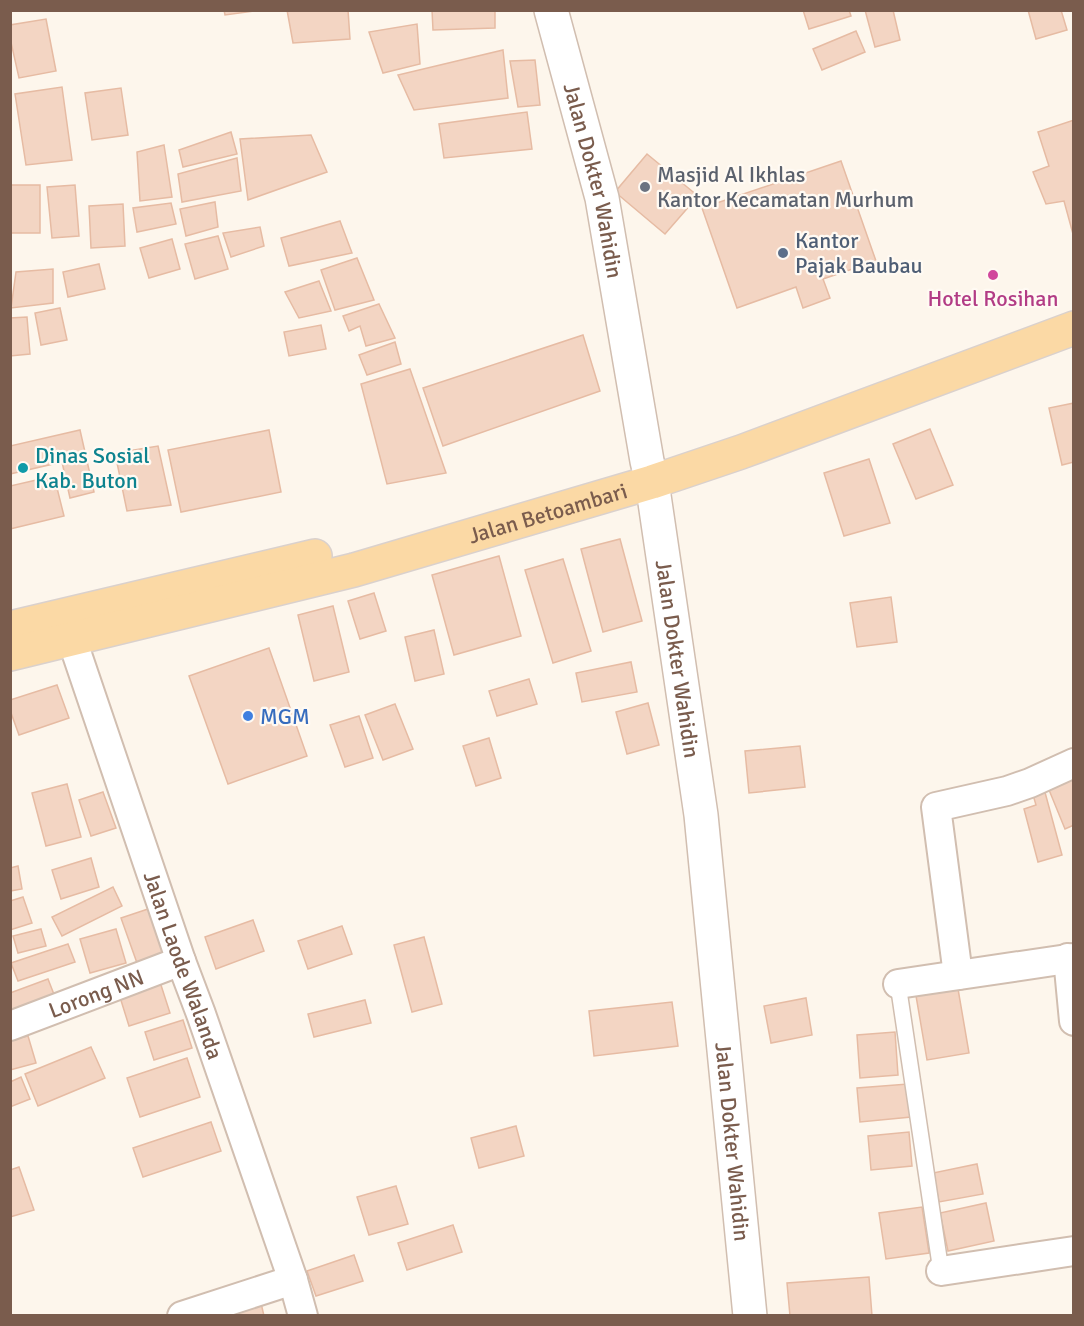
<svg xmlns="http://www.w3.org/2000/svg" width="1084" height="1326" viewBox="0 0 1084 1326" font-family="Signika,sans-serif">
	<rect width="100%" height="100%" fill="#fdf6ec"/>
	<g fill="#f3d5c3" stroke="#e6bba3" stroke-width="1.5">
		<polygon points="224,10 262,10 225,15"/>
		<polygon points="287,10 348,10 350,39 293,43"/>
		<polygon points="432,10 495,10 495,28 433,30"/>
		<polygon points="803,10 849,10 851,16 809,29"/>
		<polygon points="865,10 893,10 900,40 875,47"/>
		<polygon points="1028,10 1061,10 1067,30 1036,39"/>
		<polygon points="46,19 56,71 19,78 10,38 10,25"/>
		<polygon points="417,24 420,64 383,73 369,32"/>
		<polygon points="856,31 865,52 822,70 813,49"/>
		<polygon points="503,50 508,98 414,110 398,75"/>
		<polygon points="535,60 540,105 518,107 510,61"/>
		<polygon points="62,87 72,160 26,165 15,94"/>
		<polygon points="121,88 128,135 92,140 85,93"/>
		<polygon points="527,112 532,149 444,158 439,124"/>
		<polygon points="1074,120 1074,234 1073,234 1064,201 1046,204 1033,172 1049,166 1038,132"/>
		<polygon points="231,132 237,154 183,167 179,150"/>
		<polygon points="311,135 327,172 248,200 240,139"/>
		<polygon points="164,145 172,197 140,201 137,152"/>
		<polygon points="647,154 698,196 665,234 615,192"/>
		<polygon points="237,158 241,191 182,202 178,174"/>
		<polygon points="841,161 876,261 823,279 830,298 803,308 796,287 737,308 702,208"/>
		<rect x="10" y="185" width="30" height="48"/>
		<polygon points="75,185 79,236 52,238 47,187"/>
		<polygon points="215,202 218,227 186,236 180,209"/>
		<polygon points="171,203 176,224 137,232 133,208"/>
		<polygon points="123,204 125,246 91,248 89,206"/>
		<polygon points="340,221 352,253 289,266 281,238"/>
		<polygon points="260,227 264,246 231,257 223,233"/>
		<polygon points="218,236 228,269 195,279 185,244"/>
		<polygon points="172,239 180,269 149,278 140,248"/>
		<polygon points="357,258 374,300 335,310 321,270"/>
		<polygon points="99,264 105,289 68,297 63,272"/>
		<polygon points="53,269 53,303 11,308 16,272"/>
		<polygon points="319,281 331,311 299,318 285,292"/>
		<polygon points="379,304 395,338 366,346 360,326 349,331 343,316"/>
		<polygon points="60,308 67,340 41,345 35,313"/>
		<polygon points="27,317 30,354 10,356 10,318"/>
		<polygon points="321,325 326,349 289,356 284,332"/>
		<polygon points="583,335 600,391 443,446 423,388"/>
		<polygon points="395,342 401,364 367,375 359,355"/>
		<polygon points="410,369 446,473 387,484 361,384"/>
		<polygon points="1074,403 1074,462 1062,465 1049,408"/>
		<polygon points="930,429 953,485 916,499 893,444"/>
		<polygon points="80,430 94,492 70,498 62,462 10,474 10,446"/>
		<polygon points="269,430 281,492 181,512 168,450"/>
		<polygon points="158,446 171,505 127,511 115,453"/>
		<polygon points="869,459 890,523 844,536 824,473"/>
		<polygon points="54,476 64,516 10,529 10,486"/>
		<polygon points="620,539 642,621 603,632 581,549"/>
		<polygon points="499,556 521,636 454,655 432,575"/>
		<polygon points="563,559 591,651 553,663 525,570"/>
		<polygon points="374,593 386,631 360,639 348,601"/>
		<polygon points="891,597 897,642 857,647 850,603"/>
		<polygon points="333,606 349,672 314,681 298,615"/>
		<polygon points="434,630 444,674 415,681 405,637"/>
		<polygon points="269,648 307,756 228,784 189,676"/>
		<polygon points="631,662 637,692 582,702 576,673"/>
		<polygon points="529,679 537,704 497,716 489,691"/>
		<polygon points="57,685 69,718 19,735 10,710 10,700"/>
		<polygon points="648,703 659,745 627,754 616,712"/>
		<polygon points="395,704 413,749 383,760 365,715"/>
		<polygon points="359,716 373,758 345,767 330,725"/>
		<polygon points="489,738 501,778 476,786 463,746"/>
		<polygon points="800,746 805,787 749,793 745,751"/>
		<polygon points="1074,774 1074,825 1065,829 1047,785"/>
		<polygon points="67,784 81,837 46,846 32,793"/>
		<polygon points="1043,785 1062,855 1038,862 1024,809 1036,805 1031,788"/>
		<polygon points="103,792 116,828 91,836 79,800"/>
		<polygon points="91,858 99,887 61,899 52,870"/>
		<polygon points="18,866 22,889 10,891 10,868"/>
		<polygon points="113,887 122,906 62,936 52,917"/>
		<polygon points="23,897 32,923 10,930 10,901"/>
		<polygon points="148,909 164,954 137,963 121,918"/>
		<polygon points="253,920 264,951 216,969 205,937"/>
		<polygon points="342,926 352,954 308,969 298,941"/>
		<polygon points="41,929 46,946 18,953 13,936"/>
		<polygon points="116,929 126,963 90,973 80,939"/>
		<polygon points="424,937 442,1004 412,1012 394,945"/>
		<polygon points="68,944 75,962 18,981 11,963"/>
		<polygon points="48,979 57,1002 10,1019 10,993"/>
		<polygon points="160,982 170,1013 129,1026 119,994"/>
		<polygon points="957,983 969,1053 927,1060 915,990"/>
		<polygon points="806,998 812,1035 771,1043 764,1006"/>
		<polygon points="365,1000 371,1023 314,1037 308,1014"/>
		<polygon points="672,1002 678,1046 594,1056 589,1011"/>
		<polygon points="183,1020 192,1048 154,1060 145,1032"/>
		<polygon points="895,1032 898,1075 860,1078 857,1035"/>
		<polygon points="28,1036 36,1063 10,1070 10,1040"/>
		<polygon points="91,1047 105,1078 38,1106 25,1074"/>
		<polygon points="187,1058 200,1097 140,1117 127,1078"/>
		<polygon points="21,1077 30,1099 10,1107 10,1082"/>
		<polygon points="908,1084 911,1117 860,1122 857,1088"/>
		<polygon points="211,1122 221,1151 143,1177 133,1148"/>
		<polygon points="516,1126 524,1156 479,1168 471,1138"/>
		<polygon points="909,1132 912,1166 871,1170 868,1136"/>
		<polygon points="977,1164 983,1194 939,1202 933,1173"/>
		<polygon points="19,1167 34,1210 10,1217 10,1170"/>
		<polygon points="396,1186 408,1224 369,1235 357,1197"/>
		<polygon points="986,1203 994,1241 948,1251 940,1213"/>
		<polygon points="922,1207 929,1253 886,1259 879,1213"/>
		<polygon points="453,1225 462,1252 407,1270 398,1243"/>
		<polygon points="354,1255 363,1281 316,1296 307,1271"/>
		<polygon points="869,1277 872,1316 790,1316 787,1283"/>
		<polygon points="261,1303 264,1316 206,1316"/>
	</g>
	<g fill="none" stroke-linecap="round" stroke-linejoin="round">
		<g stroke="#d1beb0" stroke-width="18">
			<polyline id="service" points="898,984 941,1271"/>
		</g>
		<g stroke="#d1beb0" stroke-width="32">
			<g id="minor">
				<path id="s1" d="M65 619 181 961 201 1014 293 1280 303 1316"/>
				<polyline points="1068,958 1074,1021"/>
				<polyline points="958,975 936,807 1007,791 1030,783 1074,763"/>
				<polyline points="898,984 1074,958"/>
				<path id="s2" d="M10 1026 181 961"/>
				<polyline points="941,1271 1074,1251"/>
				<polyline points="182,1316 293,1280"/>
			</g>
		</g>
		<g stroke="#d1beb0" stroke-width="36">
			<g id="tertiary">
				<path id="s3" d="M551 10 602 198 647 461 652 482 701 815 750 1316"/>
			</g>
		</g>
		<g stroke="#dad1cd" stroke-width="36">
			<g id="primary">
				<polyline points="10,628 315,556"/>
				<path id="s4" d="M10 654 354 570 652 482 741 452 1074 328"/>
			</g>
		</g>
		<use href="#service" stroke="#fff" stroke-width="15"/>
		<use href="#minor" stroke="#fff" stroke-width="28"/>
		<use href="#tertiary" stroke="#fff" stroke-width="33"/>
		<use href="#primary" stroke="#fbd9a5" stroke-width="33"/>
	</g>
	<circle fill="#6b7280" stroke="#fffaf3" stroke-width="2" cx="645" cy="187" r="6"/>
	<circle fill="#5c6f8a" stroke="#fffaf3" stroke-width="2" cx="783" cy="253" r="6"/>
	<circle fill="#d1479c" stroke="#fffaf3" stroke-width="2" cx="993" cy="275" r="6"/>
	<circle fill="#0f9aa8" stroke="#fffaf3" stroke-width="2" cx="23" cy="468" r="6"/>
	<circle fill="#3f7fe0" stroke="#fffaf3" stroke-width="2" cx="248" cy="716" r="6"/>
	<g text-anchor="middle" stroke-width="4.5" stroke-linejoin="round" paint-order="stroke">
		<g font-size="22" fill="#5b616d" stroke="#fffaf3" text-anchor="start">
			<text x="657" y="182">Masjid Al Ikhlas<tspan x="657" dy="25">Kantor Kecamatan Murhum</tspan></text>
		</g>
		<g font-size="22" fill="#7a5c4d" stroke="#fffaf3">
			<text dy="8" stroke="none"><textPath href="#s3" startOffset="176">Jalan Dokter Wahidin</textPath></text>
			<text dy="8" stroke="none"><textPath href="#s4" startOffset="556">Jalan Betoambari</textPath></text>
			<text dy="8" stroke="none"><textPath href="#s3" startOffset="662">Jalan Dokter Wahidin</textPath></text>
			<text dy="8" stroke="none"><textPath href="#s1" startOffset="366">Jalan Laode Walanda</textPath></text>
			<text dy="8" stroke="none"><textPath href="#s2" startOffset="92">Lorong NN</textPath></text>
			<text dy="8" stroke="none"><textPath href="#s3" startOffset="1148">Jalan Dokter Wahidin</textPath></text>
		</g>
		<g font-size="22" fill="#4e5e75" stroke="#fffaf3" text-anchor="start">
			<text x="795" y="248">Kantor<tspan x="795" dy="25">Pajak Baubau</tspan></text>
		</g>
		<g font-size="22" fill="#b23c85" stroke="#fffaf3">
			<text x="993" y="306">Hotel Rosihan</text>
		</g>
		<g font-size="22" fill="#0d838f" stroke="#fffaf3" text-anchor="start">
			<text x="35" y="463">Dinas Sosial<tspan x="35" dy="25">Kab. Buton</tspan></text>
		</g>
		<g font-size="22" fill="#366cbe" stroke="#fffaf3" text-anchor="start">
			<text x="260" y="724">MGM</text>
		</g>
	</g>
	<rect width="1084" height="1326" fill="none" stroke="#7a5c4d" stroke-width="24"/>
</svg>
